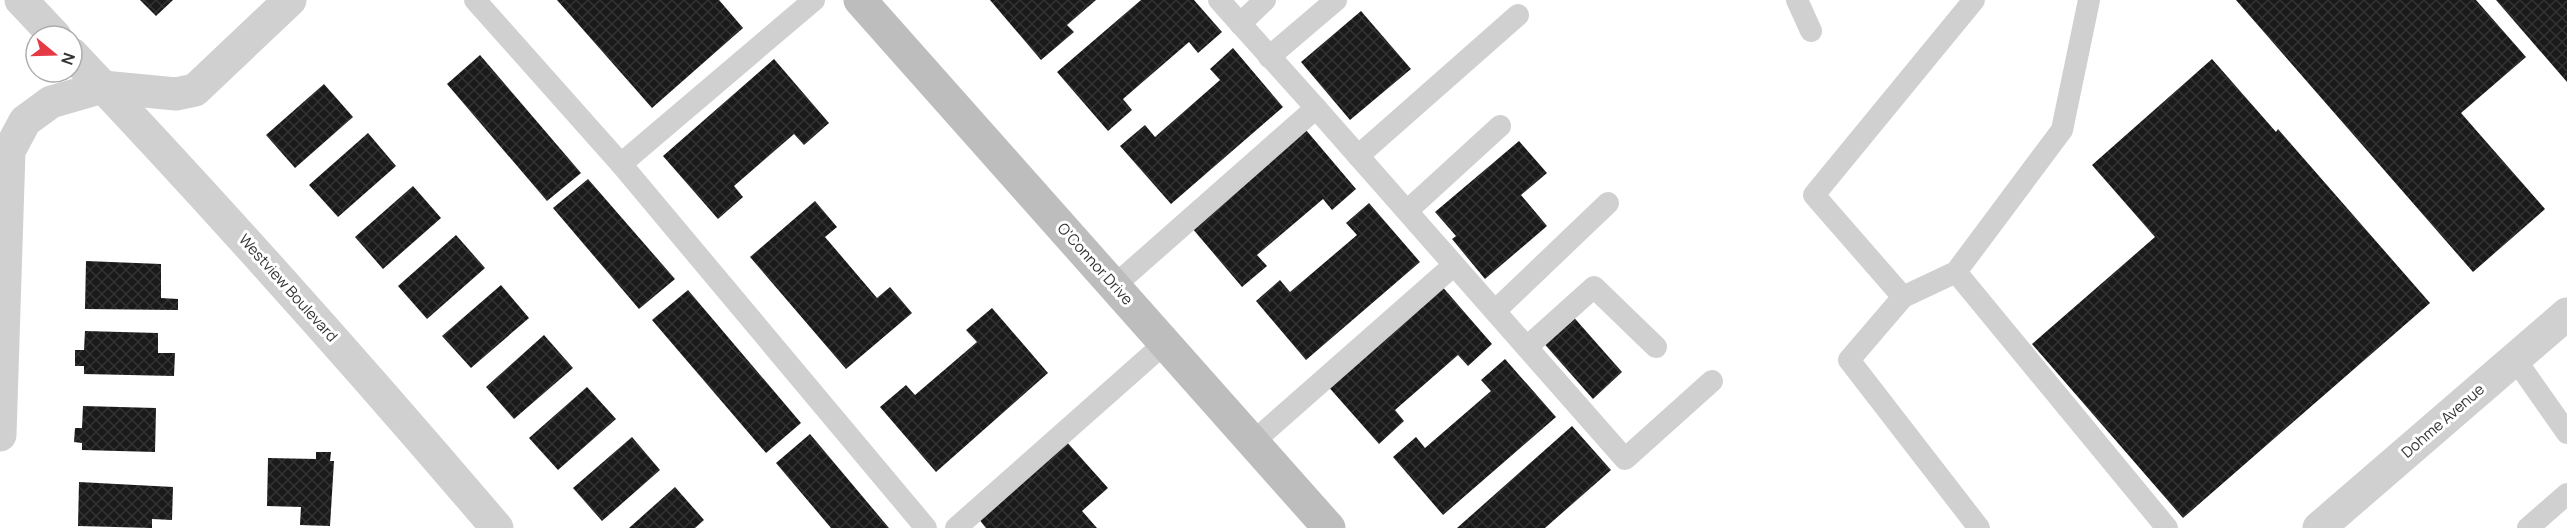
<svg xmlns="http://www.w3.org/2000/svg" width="2567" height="528" viewBox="0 0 2567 528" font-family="Manrope,sans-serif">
	<defs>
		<pattern id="building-cross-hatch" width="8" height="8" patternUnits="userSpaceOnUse" patternTransform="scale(1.5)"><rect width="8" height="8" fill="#1a1a1a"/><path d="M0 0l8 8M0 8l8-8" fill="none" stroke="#333"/></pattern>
	</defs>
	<rect width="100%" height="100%" fill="#fff"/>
	<g fill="url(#building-cross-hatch)">
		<polygon points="140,0 173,0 156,16"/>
		<polygon points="557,0 719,0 743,28 652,108"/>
		<polygon points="990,0 1096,0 1067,25 1074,32 1041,60"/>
		<polygon points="1141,0 1194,0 1222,32 1198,53 1189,42 1123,99 1132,110 1108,131 1057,72"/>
		<polygon points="2236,0 2476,0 2526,57 2461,113 2545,209 2473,272"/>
		<polygon points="2496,0 2567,0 2567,82"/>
		<polygon points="1361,11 1411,69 1350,120 1301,62"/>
		<polygon points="1233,48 1283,107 1171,204 1120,146 1145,125 1155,137 1220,80 1210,69"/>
		<polygon points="480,55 581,173 547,201 447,84"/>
		<polygon points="774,59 829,123 804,145 794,134 734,186 743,197 718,219 663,156"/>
		<polygon points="2212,59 2276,132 2278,129 2430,303 2183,518 2032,344 2155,237 2092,165"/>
		<polygon points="324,84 353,117 295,168 266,135"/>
		<polygon points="1306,130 1356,189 1332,210 1323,199 1257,255 1267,266 1242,287 1192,228"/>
		<polygon points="368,133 396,166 338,217 309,185"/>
		<polygon points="1519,141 1547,173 1521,195 1547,226 1485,279 1452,239 1456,236 1435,212"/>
		<polygon points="588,179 675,279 639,309 553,208"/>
		<polygon points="413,186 441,218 383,269 355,237"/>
		<polygon points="815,201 837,227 825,237 877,298 890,287 912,313 846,369 750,257"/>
		<polygon points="1369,203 1420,262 1306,360 1256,301 1280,280 1290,292 1357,235 1346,223"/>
		<polygon points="456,235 485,268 427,319 398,286"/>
		<polygon points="86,261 161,264 161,298 178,299 178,310 85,309"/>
		<polygon points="1440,284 1492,344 1468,366 1458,355 1395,410 1404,421 1379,444 1326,384"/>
		<polygon points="501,285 529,318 471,368 442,336"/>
		<polygon points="688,290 801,423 766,453 652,320"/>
		<polygon points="992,308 1048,373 936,472 880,407 906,385 915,395 977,342 966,330"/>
		<polygon points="1570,313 1622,372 1593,399 1540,339"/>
		<polygon points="85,331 158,333 158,353 175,353 174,376 84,374 84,366 75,366 75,350 84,350"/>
		<polygon points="544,335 573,368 514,419 486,387"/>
		<polygon points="1505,359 1556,417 1443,515 1393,457 1416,437 1425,448 1491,391 1481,380"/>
		<polygon points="587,387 616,419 558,470 529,438"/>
		<polygon points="83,406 156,408 155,452 82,450 82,443 74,442 75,428 82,428"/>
		<polygon points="1572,426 1611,470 1545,528 1457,528"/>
		<polygon points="810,434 889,528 831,528 776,463"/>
		<polygon points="632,437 660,470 602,521 573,488"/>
		<polygon points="1066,441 1108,488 1082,511 1097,528 986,528 978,518"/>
		<polygon points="316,452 331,452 330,461 334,461 330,526 300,525 301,507 267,506 268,458 316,459"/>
		<polygon points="79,482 173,487 172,520 152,519 152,528 78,526"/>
		<polygon points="675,487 704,520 695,528 629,528"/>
	</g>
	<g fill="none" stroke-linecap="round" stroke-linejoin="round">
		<g stroke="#d0d0d0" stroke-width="22">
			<polyline points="475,0 621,164 814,0"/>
			<polyline points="1219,0 1316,108"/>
			<polyline points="1797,0 1811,31"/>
			<polyline points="1240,24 1265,0"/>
			<polyline points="1269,57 1336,0"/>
			<polyline points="1358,156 1518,15"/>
			<polyline points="621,164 926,528"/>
			<polyline points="1407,211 1500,126"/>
			<polyline points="1956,272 2167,528"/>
			<polyline points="1114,286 1316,108 1625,459 1712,381"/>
			<polyline points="1903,297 1814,195 1974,0"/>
			<polyline points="1495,311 1608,203"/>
			<polyline points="1527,347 1594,287 1656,347"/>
			<polyline points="2515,359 2567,433"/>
			<polyline points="1253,442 1454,265"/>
			<polyline points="956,528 1165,343"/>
			<polyline points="1979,528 1849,360 1903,297 1956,272 2062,130 2089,0"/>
			<polyline points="2528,528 2567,494"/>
		</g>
		<g stroke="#d0d0d0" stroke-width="33">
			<polyline points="21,0 55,36"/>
			<path d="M72 54C218 208 359 366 497 528"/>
			<polyline points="0,435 9,151 25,121 51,102 103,87 176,94 195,90 290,0"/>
			<polyline points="2319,528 2567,314"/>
		</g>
		<polyline stroke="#bdbdbd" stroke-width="33" points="860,0 1329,528"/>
	</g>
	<g text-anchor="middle" stroke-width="6" stroke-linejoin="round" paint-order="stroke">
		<g font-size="15" fill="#333" stroke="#fff">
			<text transform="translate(1095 264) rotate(48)" y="5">O'Connor Drive</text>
			<text transform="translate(288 288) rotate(48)" y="5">Westview Boulevard</text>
			<text transform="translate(2443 421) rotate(-41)" y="5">Dohme Avenue</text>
		</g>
	</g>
	<g transform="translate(54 54) rotate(109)"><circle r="28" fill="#ffffff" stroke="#adadad" stroke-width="1.5"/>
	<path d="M0-4.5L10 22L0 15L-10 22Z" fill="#e63946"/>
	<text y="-9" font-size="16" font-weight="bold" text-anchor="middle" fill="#333333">N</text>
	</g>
</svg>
